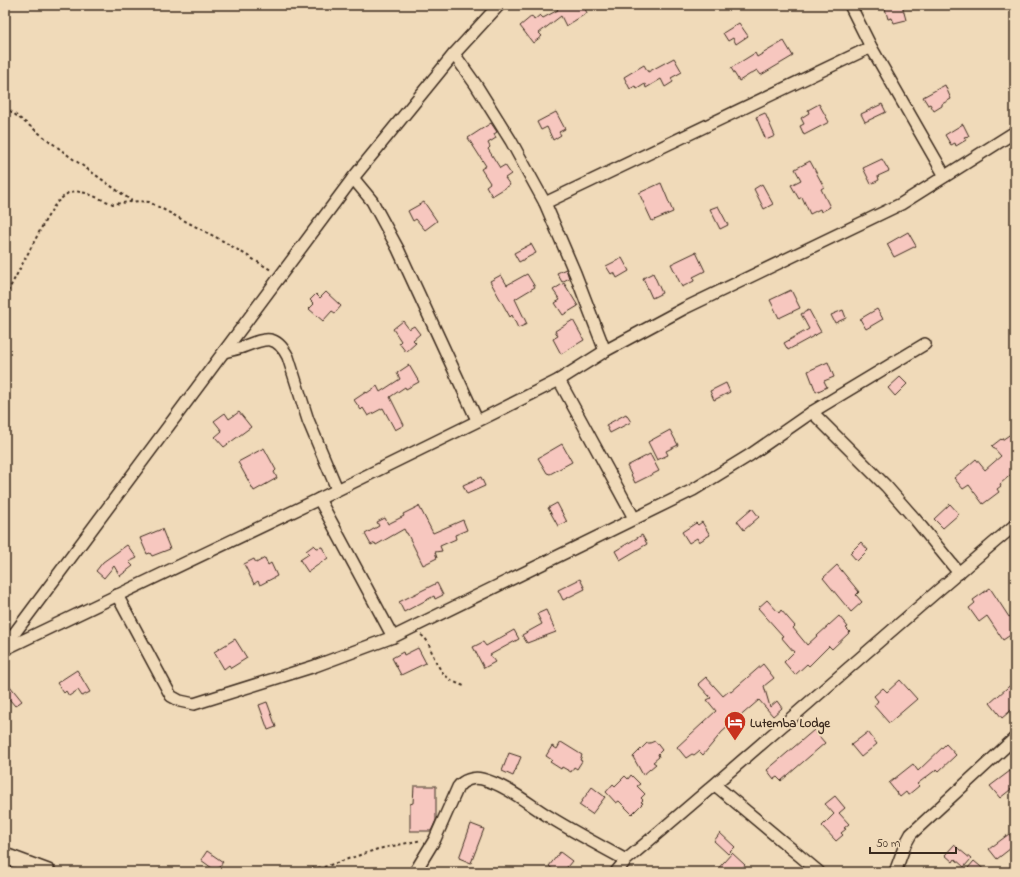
<svg xmlns="http://www.w3.org/2000/svg" width="1020" height="877" viewBox="0 0 1020 877" font-family="'Indie Flower',sans-serif">
	<rect width="100%" height="100%" fill="#f0dab9"/>
	<filter id="ink" filterUnits="userSpaceOnUse"><feTurbulence type="fractalNoise" baseFrequency=".025" numOctaves="2"/><feDisplacementMap in="SourceGraphic" scale="8" xChannelSelector="R" yChannelSelector="G"/><feConvolveMatrix kernelMatrix="1 2 1 2 8 2 1 2 1" color-interpolation-filters="sRGB"/></filter>
	<g filter="url(#ink)">
		<g fill="#f7c7bf" stroke="#3b2a1e">
			<polygon points="555,5 583,5 587,13 566,26 561,16 539,33 542,36 533,43 520,26 532,16 534,20 540,15 543,18 558,10"/>
			<polygon points="884,5 902,5 906,20 894,23 892,18 888,19"/>
			<polygon points="739,23 748,36 736,44 733,38 728,41 723,33"/>
			<polygon points="784,41 793,56 761,75 757,70 739,81 731,68 755,53 757,57"/>
			<polygon points="674,58 682,72 671,78 673,82 665,87 661,79 646,88 645,84 637,89 635,86 630,89 624,77 644,65 648,72"/>
			<polygon points="945,85 951,99 942,104 942,106 934,111 930,104 928,105 923,97"/>
			<polygon points="819,104 829,122 804,135 800,126 804,124 801,118 809,113 808,110"/>
			<polygon points="882,104 886,112 865,122 861,114"/>
			<polygon points="556,112 565,129 559,132 561,135 553,140 547,127 541,130 537,122"/>
			<polygon points="765,113 775,136 766,140 756,117"/>
			<polygon points="491,123 497,132 494,134 496,138 488,143 490,147 488,149 500,168 505,165 511,174 505,178 510,185 492,196 486,186 490,183 481,169 486,166 468,138"/>
			<polygon points="963,124 969,136 964,137 966,140 956,146 955,143 951,145 945,135"/>
			<polygon points="882,159 889,171 878,176 879,180 871,184 863,168"/>
			<polygon points="810,161 824,187 821,189 830,207 821,212 820,209 810,214 802,197 799,199 791,185 801,180 795,169"/>
			<polygon points="661,183 673,212 652,221 639,193"/>
			<polygon points="762,184 773,204 764,209 754,189"/>
			<polygon points="424,202 437,221 425,230 416,219 413,221 408,211"/>
			<polygon points="718,206 728,225 720,229 710,209"/>
			<polygon points="908,232 916,246 894,257 887,244"/>
			<polygon points="531,244 536,253 519,262 514,253"/>
			<polygon points="696,252 705,271 693,277 694,281 682,287 671,264"/>
			<polygon points="622,258 629,271 617,278 614,272 611,274 606,266"/>
			<polygon points="566,269 569,278 562,282 557,273"/>
			<polygon points="653,273 662,293 652,298 643,278"/>
			<polygon points="527,274 535,287 515,299 527,324 518,328 512,315 510,317 490,281 501,275 507,285"/>
			<polygon points="564,283 578,306 563,315 555,303 560,300 553,290"/>
			<polygon points="791,290 800,308 779,318 770,300"/>
			<polygon points="326,292 341,306 335,313 332,311 323,321 309,309 314,304 310,300 316,294 320,298"/>
			<polygon points="877,309 883,319 866,329 860,319"/>
			<polygon points="809,310 821,332 788,350 784,343 809,329 801,314"/>
			<polygon points="843,310 846,318 835,323 831,315"/>
			<polygon points="573,320 584,340 561,354 553,339 558,336 555,331"/>
			<polygon points="403,321 409,329 414,326 420,334 413,340 416,343 406,352 399,343 401,341 393,329"/>
			<polygon points="828,362 834,377 824,381 827,387 816,392 808,371"/>
			<polygon points="409,365 419,382 406,389 405,387 390,397 404,425 395,430 383,408 368,416 363,408 361,410 354,400 366,392 367,393 377,386 380,392 400,379 397,373"/>
			<polygon points="900,377 907,384 895,396 888,388"/>
			<polygon points="726,383 730,392 714,400 710,391"/>
			<polygon points="239,412 251,427 224,447 215,437 222,431 214,421 225,413 229,419"/>
			<polygon points="626,414 631,422 610,433 606,425"/>
			<polygon points="670,430 678,445 666,451 668,455 657,460 648,442"/>
			<polygon points="1015,431 1015,471 1000,484 1001,486 997,489 999,492 983,504 969,485 963,489 954,478 976,459 985,470 1001,456 992,446 1001,439 1002,440"/>
			<polygon points="562,444 572,462 550,474 547,473 538,458"/>
			<polygon points="264,448 276,470 274,472 277,478 254,491 238,462"/>
			<polygon points="650,454 659,471 635,483 627,466"/>
			<polygon points="481,477 485,486 467,494 463,485"/>
			<polygon points="557,503 567,522 558,526 548,508"/>
			<polygon points="950,504 959,514 943,528 934,519"/>
			<polygon points="419,506 433,533 463,520 467,530 455,535 456,539 440,546 442,551 435,552 437,558 423,565 407,533 406,533 404,529 376,545 375,543 371,545 365,534 379,526 377,522 385,518 388,524 404,516 403,514"/>
			<polygon points="752,508 759,517 744,530 737,521"/>
			<polygon points="702,522 710,535 699,542 697,538 689,543 682,532 696,523 698,525"/>
			<polygon points="162,529 170,549 152,556 150,553 147,554 140,538"/>
			<polygon points="642,535 647,544 620,560 615,551"/>
			<polygon points="861,542 868,550 857,561 850,553"/>
			<polygon points="127,545 137,558 129,562 133,566 120,576 114,566 104,578 96,571 103,562"/>
			<polygon points="314,545 317,548 322,547 328,558 308,572 300,560 309,554 306,551"/>
			<polygon points="265,558 268,565 271,563 277,576 260,585 258,581 254,584 244,564 254,559 256,563"/>
			<polygon points="837,565 859,592 856,595 862,602 851,612 823,578"/>
			<polygon points="580,579 585,589 563,600 558,590"/>
			<polygon points="437,583 443,595 435,599 434,596 404,612 399,602"/>
			<polygon points="990,588 1009,617 1015,613 1015,632 1003,640 987,616 979,622 969,608 975,603 973,600"/>
			<polygon points="767,600 779,613 781,610 795,626 793,628 807,645 839,616 848,627 846,628 850,632 832,649 829,646 809,666 807,664 795,675 784,662 794,652 781,637 783,636 758,608"/>
			<polygon points="546,610 556,632 527,643 522,635 542,624 537,614"/>
			<polygon points="514,630 519,639 490,655 495,662 484,668 473,647 483,642 486,646"/>
			<polygon points="235,639 247,658 231,668 229,665 224,669 214,652"/>
			<polygon points="418,648 426,663 401,675 392,658 403,652 404,655"/>
			<polygon points="763,664 774,678 764,686 770,707 777,701 782,708 773,716 759,700 722,732 703,755 699,751 694,755 692,754 686,758 677,747 716,711 707,700 711,698 698,684 706,677 723,696 729,691 731,692"/>
			<polygon points="77,670 90,692 82,696 78,690 69,696 66,691 64,693 57,683"/>
			<polygon points="900,680 917,699 889,723 874,706 878,701 874,696 883,688 887,692"/>
			<polygon points="1015,681 1015,707 1002,718 990,703"/>
			<polygon points="10,686 22,701 15,706 5,694 5,690"/>
			<polygon points="267,702 276,727 268,730 259,705"/>
			<polygon points="814,730 825,743 781,781 777,777 774,779 767,770"/>
			<polygon points="868,732 877,744 861,757 851,745"/>
			<polygon points="655,741 662,750 658,754 659,757 653,762 656,764 643,775 633,757 647,743 650,743"/>
			<polygon points="561,742 582,755 580,760 582,761 577,769 574,767 571,772 562,767 561,769 550,762 552,760 546,756 552,746 557,749"/>
			<polygon points="946,744 956,755 939,771 937,769 917,784 919,786 908,795 906,792 900,797 889,783 913,764 918,771"/>
			<polygon points="509,753 521,757 513,776 502,771"/>
			<polygon points="1010,771 1015,778 1015,786 1000,798 990,786"/>
			<polygon points="631,775 640,784 637,786 645,794 641,798 643,800 641,802 643,803 632,814 619,801 616,803 606,792 613,784 615,786 625,776 628,779"/>
			<polygon points="414,786 436,786 436,820 431,831 410,831 410,804 413,803"/>
			<polygon points="592,787 605,797 592,814 579,805"/>
			<polygon points="835,796 845,808 839,813 849,824 844,828 846,829 841,833 843,835 836,841 822,826 834,814 825,804"/>
			<polygon points="471,824 484,829 471,863 459,858"/>
			<polygon points="720,833 735,847 728,854 714,841"/>
			<polygon points="1009,834 1015,842 1015,845 997,859 989,849"/>
			<polygon points="954,845 971,859 964,867 955,859 953,862 945,855"/>
			<polygon points="207,851 223,862 216,871 201,860"/>
			<polygon points="560,852 572,861 563,872 556,872 549,866"/>
			<polygon points="732,853 745,865 738,872 715,872"/>
			<polygon points="974,861 987,872 973,872 968,868"/>
		</g>
		<g fill="none" stroke-linecap="round" stroke-linejoin="round">
			<g stroke="#3b2a1e" stroke-width="14">
				<g id="minor">
					<polyline points="850,5 871,47 945,176"/>
					<polyline points="454,54 476,85 511,141 545,203 575,273 605,351"/>
					<polyline points="353,178 372,201 398,249 477,420"/>
					<polyline points="545,203 871,47"/>
					<path d="M224 352C231 350 238 349 245 346 266 338 276 334 288 357L308 420 337 489"/>
					<polyline points="559,380 634,518"/>
					<polyline points="812,412 886,486 915,519 959,573"/>
					<polyline points="319,499 393,637"/>
					<polyline points="117,595 171,696 180,701 194,704 315,666 393,637 693,490 750,455 812,412 925,344"/>
					<polyline points="5,646 353,178 454,54 499,5"/>
					<polyline points="5,649 319,499 494,413 559,380 605,351 685,308 901,204 1015,132"/>
					<polyline points="715,785 819,872"/>
					<path d="M415 872 435 839 458 787C463 780 473 777 482 779 506 785 527 803 548 816 574 832 600 846 626 860"/>
					<path d="M616 872 626 860C757 750 884 635 1015 525"/>
					<polyline points="895,872 905,845 911,834 1015,738"/>
				</g>
			</g>
			<g stroke="#3b2a1e" stroke-width="18">
				<polyline id="secondary" points="5,856 48,872"/>
			</g>
			<g stroke="#3b2a1e" stroke-width="2" stroke-dasharray="3 3" stroke-linecap="butt">
				<polyline points="5,107 69,156 132,201"/>
				<polyline points="5,297 45,221 56,203 68,193 75,191 86,193 113,204 139,201 149,202 223,241 271,270"/>
				<path d="M421 635C427 639 429 644 431 650 439 670 444 679 464 686"/>
				<polyline points="294,871 324,867 378,849 422,840"/>
			</g>
			<use href="#minor" stroke="#f0dab9" stroke-width="11"/>
			<use href="#secondary" stroke="#f0dab9" stroke-width="15"/>
		</g>
	</g>
	<defs>
		<g id="hotel-pin" transform="scale(1.15)"><path d="M0 17L-7.5 6A9.5 9.5 0 1 1 7.5 6Z" fill="#c8321e" stroke="#f0dab9"/><path d="M-6-4.5h1.5V1H6V5H4.5V3h-9V5H-6ZM-4 0a1.8 1.8 0 1 1 3.6 0ZM.5 0V-2.5h3Q6-2.5 6 0Z" fill="#fff"/></g>
	</defs>
	<g fill-rule="evenodd">
		<use href="#hotel-pin" x="735" y="722"/>
	</g>
	<g text-anchor="middle" stroke-width="4" stroke-linejoin="round" paint-order="stroke">
		<g font-size="13" font-weight="bold" fill="#3b2a1e" stroke="#f0dab9" text-anchor="start">
			<text x="750" y="727">Lutemba Lodge</text>
		</g>
	</g>
	<rect width="1020" height="877" fill="none" stroke="#f0dab9" stroke-width="20"/>
	<rect x="10" y="10" width="1000" height="857" fill="none" stroke="#3b2a1e" stroke-width="1.5" filter="url(#ink)"/>
	<path d="M870 847v6h86v-6" fill="none" stroke="#3b2a1e" stroke-width="2"/>
	<text x="876" y="847" font-size="12" fill="#3b2a1e" stroke="#f0dab9" stroke-width="3" paint-order="stroke">50 m</text>
</svg>
